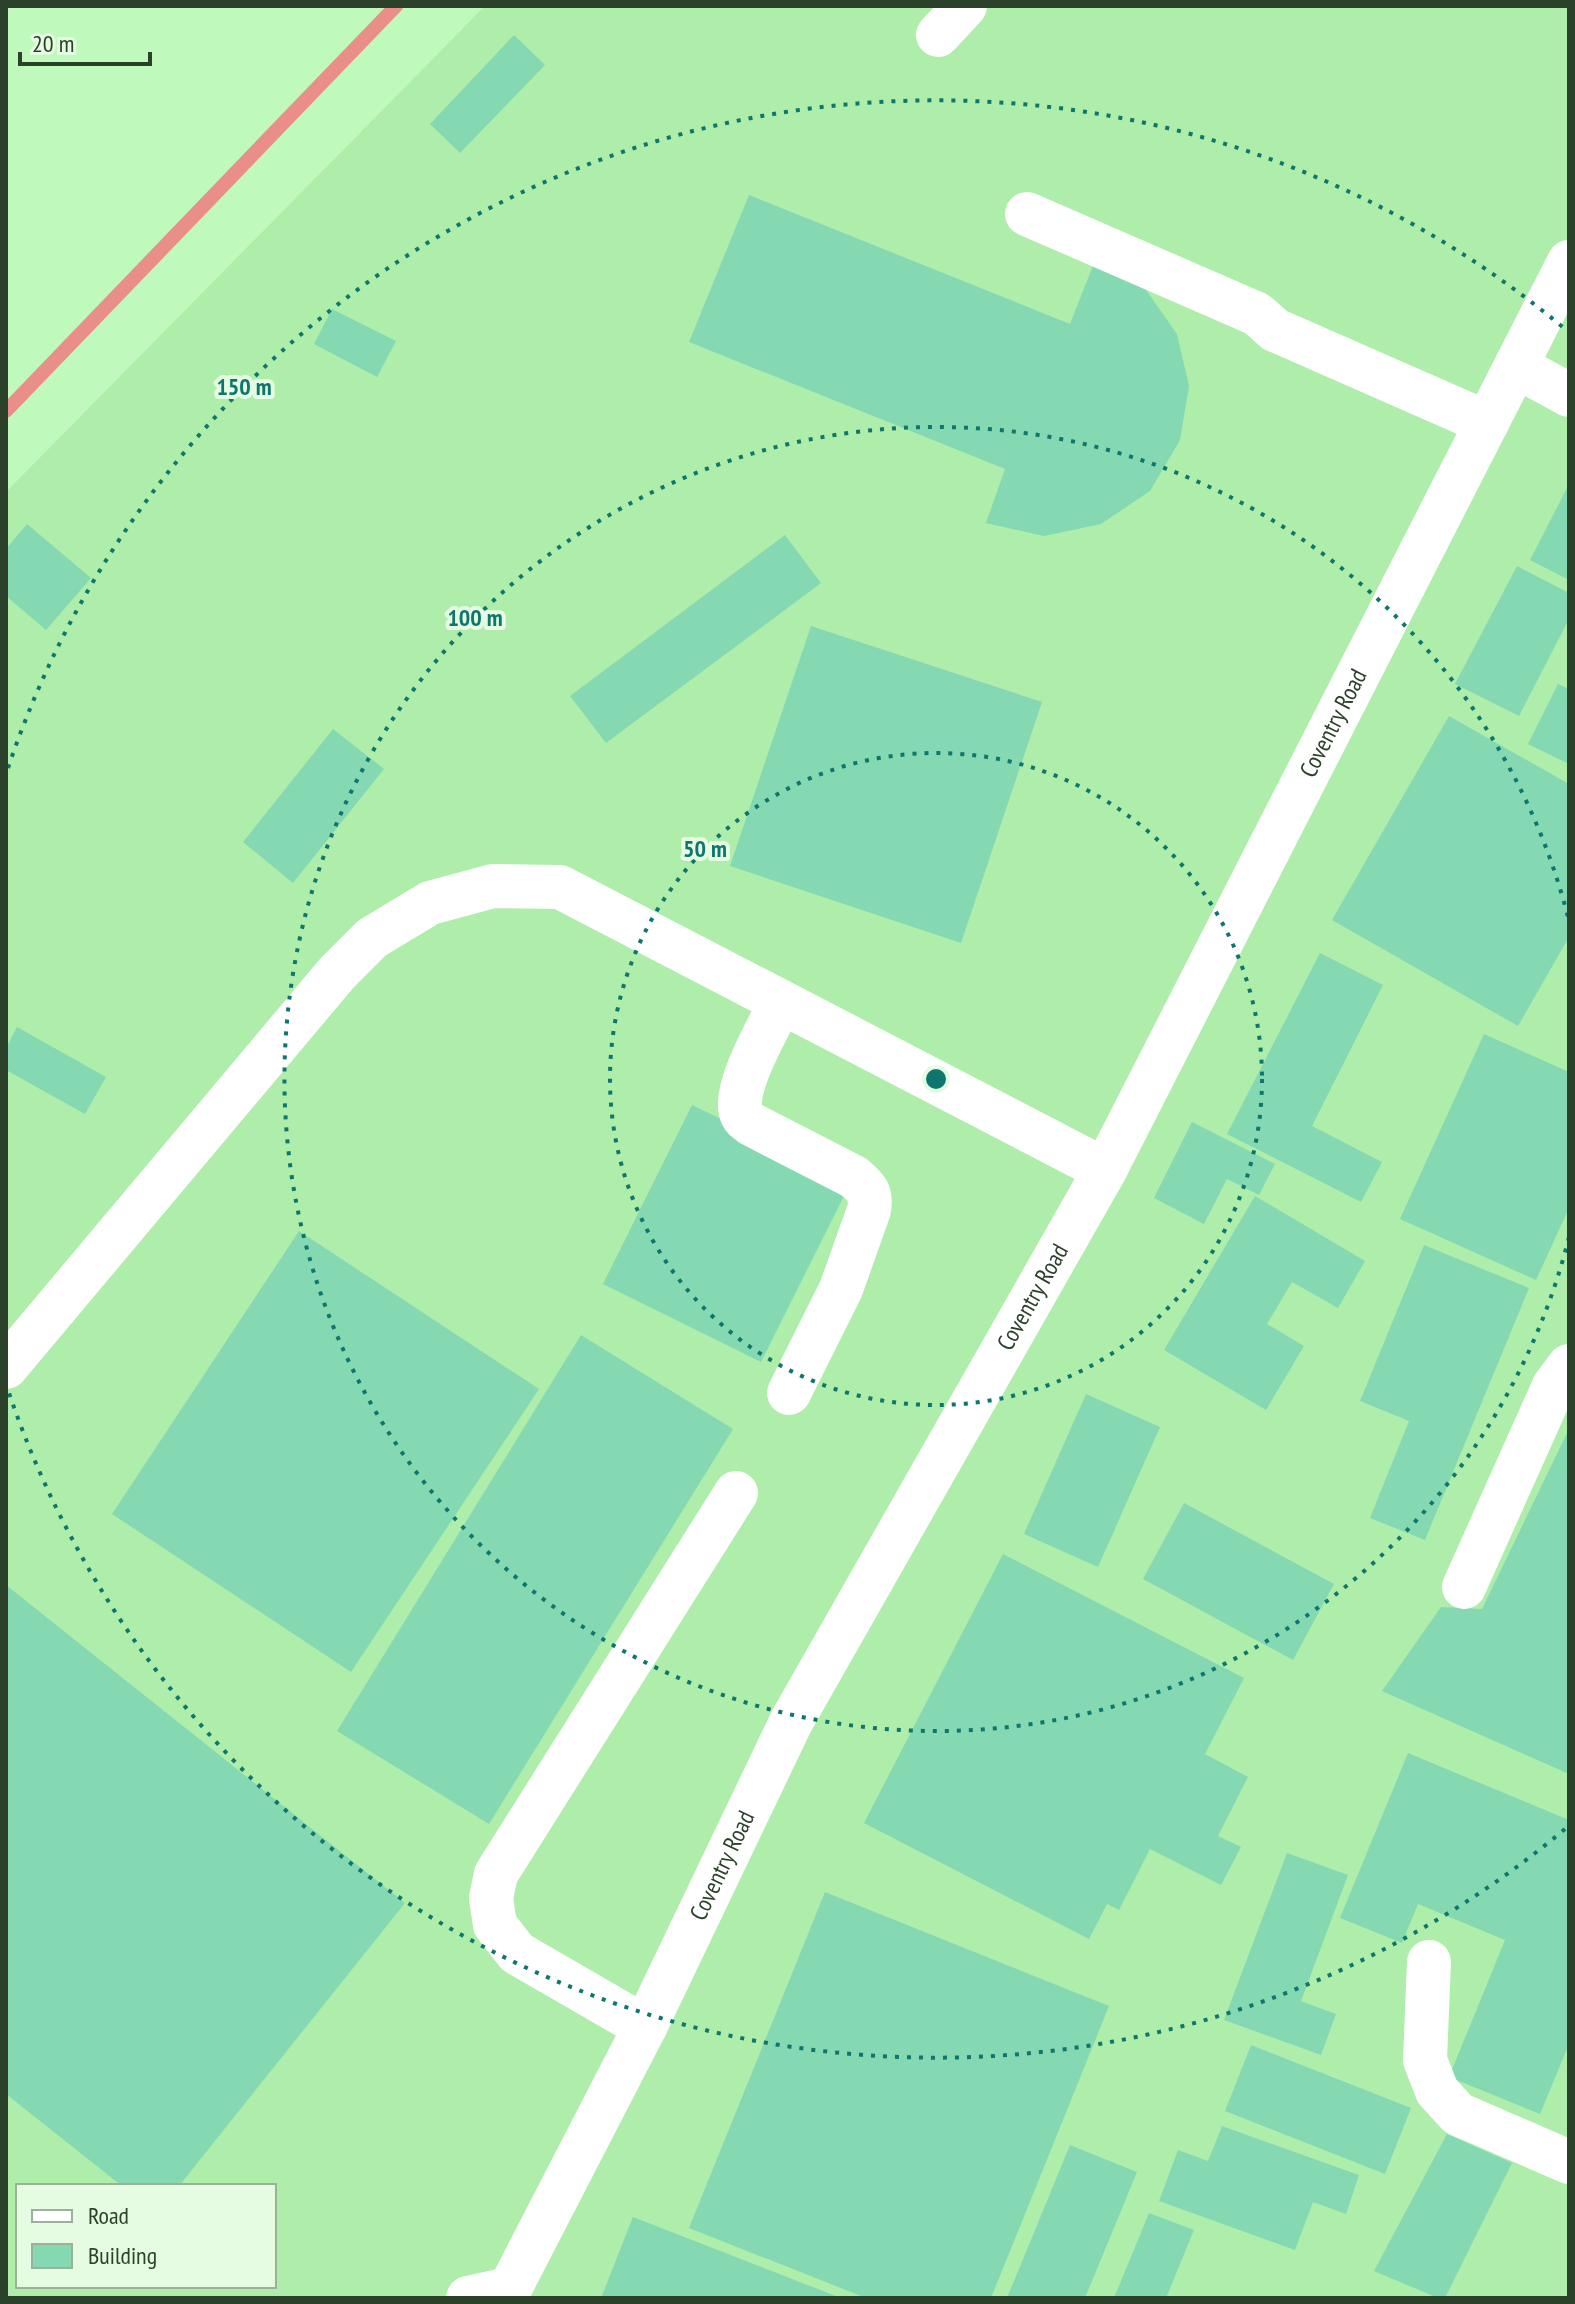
<svg xmlns="http://www.w3.org/2000/svg" width="1575" height="2304" viewBox="0 0 1575 2304" font-family="'PT Sans Narrow',sans-serif">
	<rect width="100%" height="100%" fill="#bff9bb"/>
	<path fill="#afedaa" fill-rule="evenodd" d="M485 6H1569V2298H6V492ZM18 2186H274V2286H18Z"/>
	<g fill="none" stroke-linecap="round" stroke-linejoin="round">
		<polyline stroke="#ea8e89" stroke-width="14" points="6,411 396,6"/>
	</g>
	<g fill="#84d9b2">
		<polygon points="514,35 545,65 460,153 430,124"/>
		<polygon points="749,195 1070,324 1096,258 1146,290 1177,334 1189,386 1180,440 1150,491 1101,524 1044,536 986,523 1005,469 689,342"/>
		<polygon points="332,309 396,341 377,377 314,344"/>
		<polygon points="1569,484 1569,580 1530,560"/>
		<polygon points="27,524 91,578 46,630 6,596 6,549"/>
		<polygon points="785,535 821,583 606,743 570,696"/>
		<polygon points="1517,566 1569,593 1569,619 1519,716 1455,684"/>
		<polygon points="811,626 1042,702 961,943 730,866"/>
		<polygon points="1558,684 1569,689 1569,764 1528,744"/>
		<polygon points="1449,716 1569,784 1569,937 1518,1026 1332,920"/>
		<polygon points="333,729 384,769 293,883 243,842"/>
		<polygon points="1320,953 1383,985 1312,1126 1382,1162 1361,1202 1227,1134"/>
		<polygon points="17,1027 106,1077 85,1114 6,1070 6,1048"/>
		<polygon points="1484,1034 1569,1072 1569,1208 1536,1280 1400,1219"/>
		<polygon points="692,1105 851,1182 761,1362 603,1284"/>
		<polygon points="1192,1122 1275,1164 1259,1195 1227,1179 1204,1224 1154,1198"/>
		<polygon points="1255,1196 1365,1261 1338,1308 1292,1282 1267,1324 1304,1346 1266,1410 1164,1350"/>
		<polygon points="299,1231 539,1389 351,1672 112,1514"/>
		<polygon points="1424,1245 1529,1288 1425,1540 1370,1518 1409,1421 1360,1401"/>
		<polygon points="581,1335 733,1429 489,1824 337,1731"/>
		<polygon points="1086,1394 1160,1427 1098,1567 1024,1534"/>
		<polygon points="1569,1429 1569,1774 1382,1691 1441,1607 1482,1609"/>
		<polygon points="1184,1503 1334,1584 1293,1660 1143,1579"/>
		<polygon points="1003,1554 1244,1678 1205,1754 1248,1777 1218,1836 1241,1847 1221,1885 1150,1849 1119,1910 1107,1904 1089,1939 864,1823"/>
		<polygon points="6,1585 405,1903 179,2186 122,2186 6,2094"/>
		<polygon points="1408,1753 1569,1820 1569,2044 1540,2114 1449,2077 1505,1940 1418,1904 1402,1943 1340,1918"/>
		<polygon points="1287,1853 1348,1875 1301,2001 1336,2014 1321,2055 1224,2020"/>
		<polygon points="825,1892 1109,2006 991,2298 866,2298 689,2228"/>
		<polygon points="1251,2045 1411,2108 1385,2174 1225,2111"/>
		<polygon points="1222,2126 1359,2175 1346,2214 1313,2202 1295,2250 1159,2201 1178,2150 1208,2161"/>
		<polygon points="1447,2134 1512,2163 1445,2298 1438,2298 1374,2271"/>
		<polygon points="1070,2145 1137,2172 1085,2298 1007,2298"/>
		<polygon points="1149,2213 1194,2230 1166,2298 1114,2298"/>
		<polygon points="633,2217 841,2298 601,2298"/>
	</g>
	<g fill="none" stroke-linecap="round" stroke-linejoin="round">
		<g stroke="#fff" stroke-width="44">
			<polyline points="938,35 965,6"/>
			<polyline points="1027,214 1257,314 1275,330 1487,423"/>
			<polyline points="1516,366 1569,395"/>
			<path d="M781 1002C770 1025 730 1092 742 1115 743 1119 748 1121 751 1124L854 1177C867 1188 872 1193 869 1210L841 1289 789 1393"/>
			<polyline points="6,1367 337,973 372,938 430,903 493,886 560,887 1105,1170"/>
			<polyline points="1464,1587 1554,1386 1569,1366"/>
			<polyline points="1429,1962 1425,2060 1437,2091 1458,2114 1569,2162"/>
			<polyline points="645,2027 517,1953 495,1925 491,1898 496,1874 736,1493"/>
			<polyline points="468,2298 509,2289"/>
			<path id="s1" d="M505 2298 645 2027 791 1722 1105 1170 1569 262"/>
		</g>
	</g>
	<g fill="none" stroke="#0f766e" stroke-width="4" stroke-dasharray="4 8">
		<circle cx="936" cy="1079" r="326"/>
		<path d="M1569 1237A652 652 0 1 1 1569 921"/>
		<path d="M1565 1829A979 979 0 0 1 8 1390M8 768A979 979 0 0 1 1565 329"/>
	</g>
	<g text-anchor="middle" stroke-width="8" stroke-linejoin="round" paint-order="stroke">
		<g font-size="24" fill="#2b4129" stroke="#e5fce3">
			<text dy="8" stroke="none"><textPath href="#s1" startOffset="1780">Coventry Road</textPath></text>
			<text dy="8" stroke="none"><textPath href="#s1" startOffset="1132">Coventry Road</textPath></text>
			<text dy="8" stroke="none"><textPath href="#s1" startOffset="484">Coventry Road</textPath></text>
		</g>
	</g>
	<circle cx="936" cy="1079" r="12" fill="#0f766e" stroke="#e5fce3" stroke-width="4"/>
	<g font-size="24" text-anchor="middle" font-weight="bold" fill="#0f766e" stroke="#e5fce3" stroke-width="8" stroke-linejoin="round" paint-order="stroke">
		<text x="244" y="395">150 m</text>
		<text x="475" y="626">100 m</text>
		<text x="705" y="857">50 m</text>
	</g>
	<rect width="1575" height="2304" fill="none" stroke="#2b4129" stroke-width="16"/>
	<rect x="16" y="2184" width="260" height="104" fill="#e5fce3" stroke="#9bb199" stroke-width="2"/>
	<rect x="32" y="2210" width="40" height="12" fill="#ffffff" stroke="#9bb199" stroke-width="2"/>
	<text x="88" y="2224" font-size="24" fill="#2b4129">Road</text>
	<rect x="32" y="2244" width="40" height="24" fill="#84d9b2" stroke="#9bb199" stroke-width="2"/>
	<text x="88" y="2264" font-size="24" fill="#2b4129">Building</text>
	<path d="M20 52v12h130v-12" fill="none" stroke="#2b4129" stroke-width="4"/>
	<text x="32" y="52" font-size="24" fill="#2b4129" stroke="#e5fce3" stroke-width="6" paint-order="stroke">20 m</text>
</svg>
